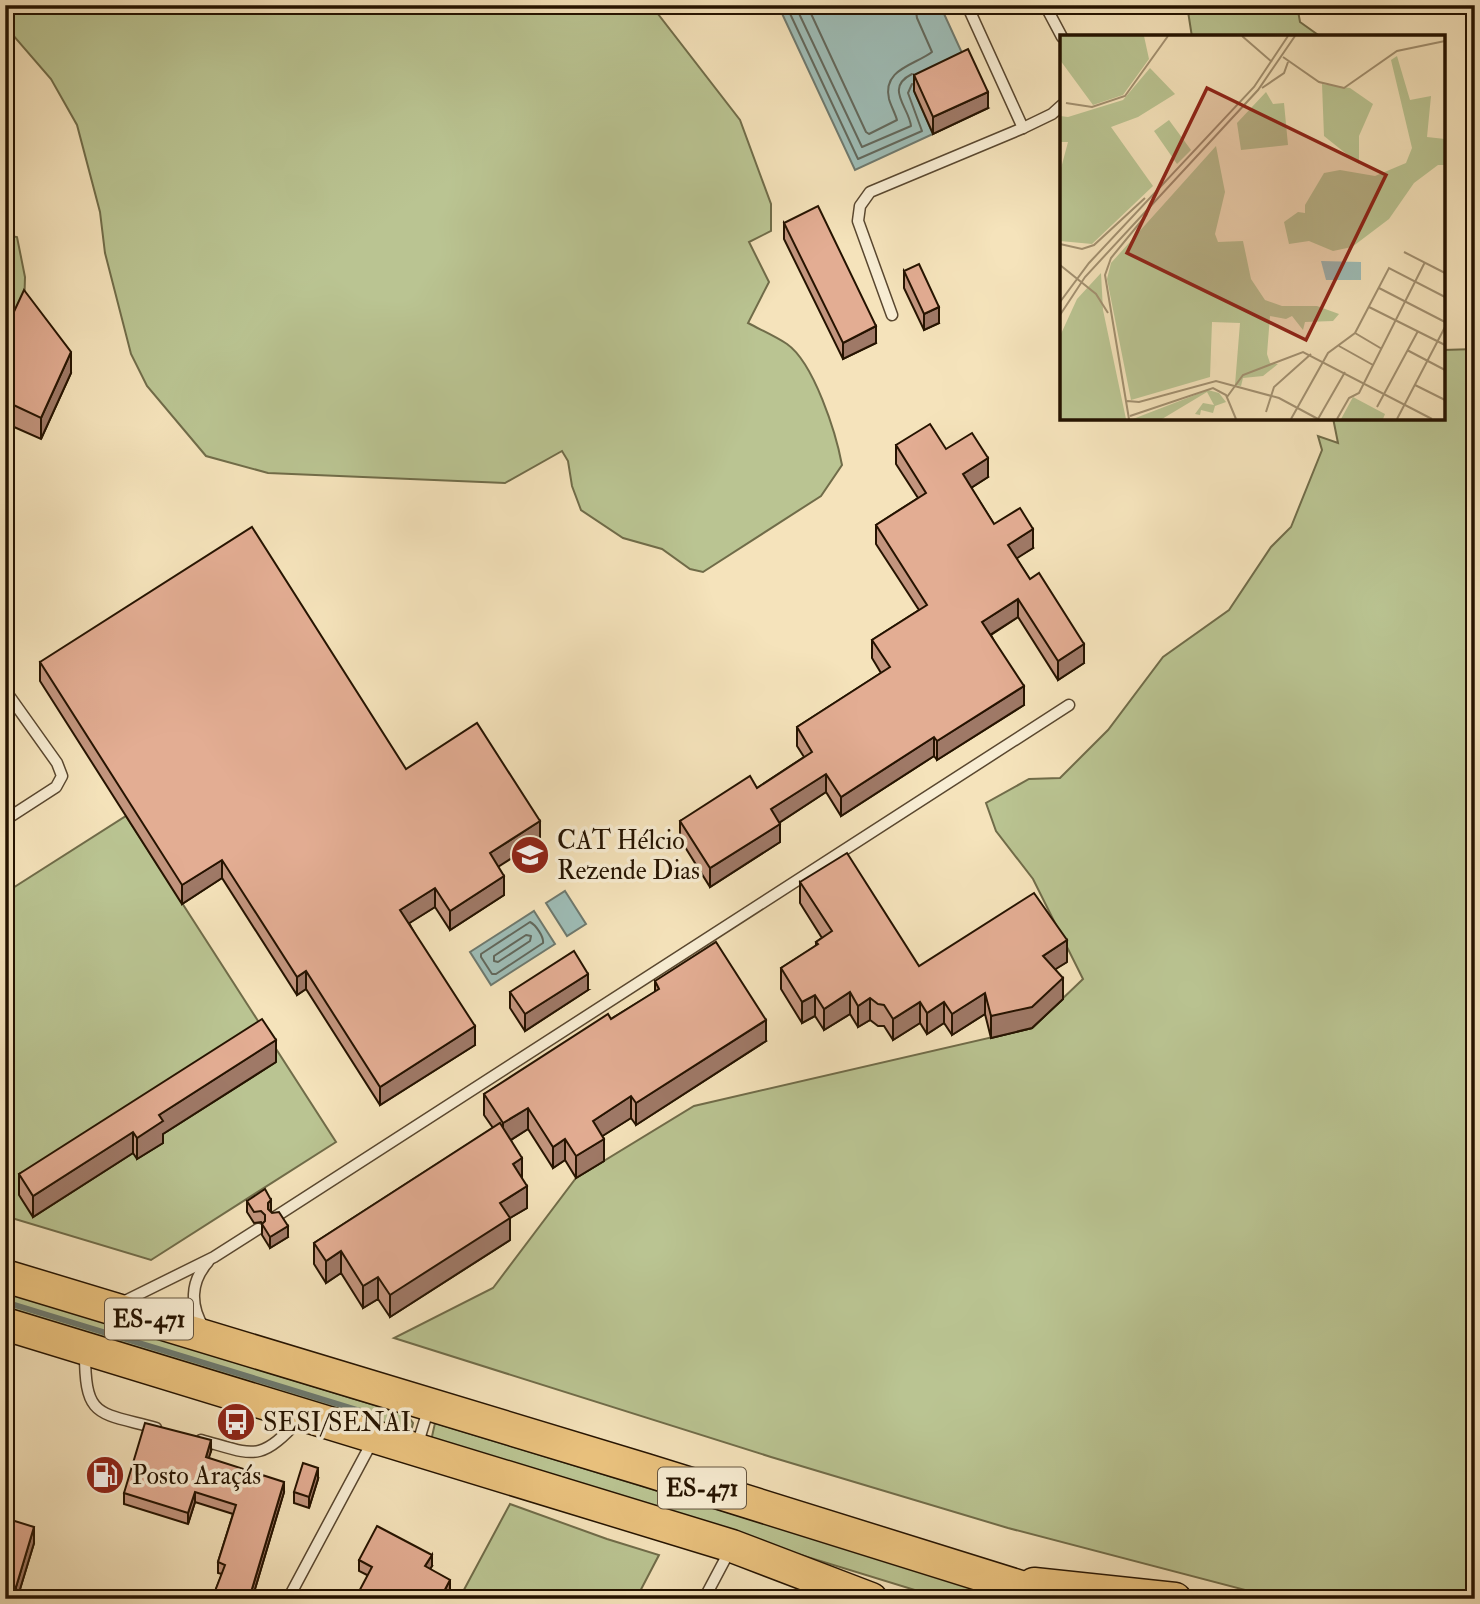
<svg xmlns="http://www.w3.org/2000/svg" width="1480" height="1604" viewBox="0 0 1480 1604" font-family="'IM FELL Double Pica',serif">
	<rect width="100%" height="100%" fill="#f5e3bb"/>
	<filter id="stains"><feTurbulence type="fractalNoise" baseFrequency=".00286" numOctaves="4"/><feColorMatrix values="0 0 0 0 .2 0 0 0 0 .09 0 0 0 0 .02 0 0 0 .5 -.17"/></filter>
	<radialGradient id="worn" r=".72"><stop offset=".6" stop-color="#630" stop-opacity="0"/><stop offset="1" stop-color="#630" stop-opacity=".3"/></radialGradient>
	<g fill="#bac492" stroke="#706c49" stroke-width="2">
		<path d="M5 5H651L740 120 771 204V231L749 242 769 282 748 323C761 330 775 336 787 344 814 363 836 433 842 465L821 496 703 572 690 569 662 549 623 538 581 510 572 486 568 461 562 451 505 483 268 473 206 456 147 386 131 354 105 253 100 212 77 125 51 79 5 26Z"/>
		<polygon points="1187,5 1297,5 1300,22 1321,37 1192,37"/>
		<polygon points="5,235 17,237 25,277 24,312 5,353"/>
		<polygon points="1475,349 1475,1599 1280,1599 1008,1528 771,1457 394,1338 493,1288 576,1178 694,1106 1032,1028 1083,979 1033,879 996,831 986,803 1029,779 1060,778 1108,730 1163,657 1229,610 1271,547 1291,527 1322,450 1318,436 1338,443 1333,418 1443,418 1443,350"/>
		<polygon points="126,816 336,1142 151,1260 5,1216 5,893"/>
		<polygon points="5,1292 407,1415 413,1423 410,1436 5,1311"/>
		<polygon points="435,1423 1011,1599 944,1599 431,1441"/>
		<polygon points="510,1504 607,1539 659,1555 636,1599 459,1599"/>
	</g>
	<g fill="#9ebdb7" stroke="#6e796e" stroke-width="2">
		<polygon points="778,5 940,5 968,66 914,91 933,134 855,170"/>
		<polygon points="565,891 586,924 567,936 546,903"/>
		<polygon points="534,911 555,944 491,985 470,952"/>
	</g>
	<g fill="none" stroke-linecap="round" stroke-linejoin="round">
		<g stroke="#62685c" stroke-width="2">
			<polyline points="786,5 858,159 922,131 908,93 912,84"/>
			<path d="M795 5 862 147 911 126C909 107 884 88 912 74"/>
			<path d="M807 5 866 132 869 134 897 120C895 113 891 106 889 99 882 69 915 65 932 52L917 18 915 5"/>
			<path d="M530 922C536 925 544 937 543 943L496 974H492L481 957V954Z"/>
			<polygon points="526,935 531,936 530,941 498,962 494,961 494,956"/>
		</g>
		<polyline stroke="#6e796e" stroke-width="6" points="5,1302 380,1417"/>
		<g stroke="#59472f" stroke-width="13">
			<g id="service">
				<polyline points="967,5 1023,128"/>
				<polyline points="1045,5 1062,37"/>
				<polyline points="892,315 858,221 860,206 870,192 1023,128 1052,114 1062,105"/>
				<polyline points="5,690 57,763 62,776 56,787 5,820"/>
				<polyline points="275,1217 1069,705"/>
				<polyline points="121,1303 214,1257 258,1229"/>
				<path d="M204 1328C190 1306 190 1282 208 1262"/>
				<path d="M85 1353C85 1419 98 1412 156 1428"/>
				<path d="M201 1440C255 1455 259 1463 300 1419"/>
				<polyline points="417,1446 429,1407"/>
				<polyline points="288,1599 372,1442"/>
				<polyline points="321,1599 321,1598"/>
				<polyline points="704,1599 730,1550"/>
			</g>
		</g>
		<g stroke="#251300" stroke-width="35">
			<g id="primary">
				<polyline points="5,1276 646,1470 1059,1599"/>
				<polyline points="5,1324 732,1546 871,1599"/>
				<polyline points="1034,1584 1175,1599"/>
			</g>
		</g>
		<use href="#service" stroke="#f8edd3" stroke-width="10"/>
		<use href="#primary" stroke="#eac27e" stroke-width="32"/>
	</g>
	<g fill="#c3957e" stroke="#251300" stroke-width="2">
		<polygon points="914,75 988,108 933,134 914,91"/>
		<polygon points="784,223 876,343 843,359 784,239"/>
		<polygon points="904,271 939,323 924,330 904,288"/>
		<polygon points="5,331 71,373 41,439 5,423"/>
		<polygon points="896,445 946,449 988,477 971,488 994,524 1033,548 1016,558 1084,663 1058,680 1018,617 991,635 1024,705 937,760 934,756 841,816 826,792 779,823 780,842 710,887 680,839 680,821 757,788 804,757 797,746 797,727 881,673 872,658 872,640 919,610 876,544 876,525 918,498 896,464"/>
		<polygon points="40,662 406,769 540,840 498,866 504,895 450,930 435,907 409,923 475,1045 380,1105 306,989 297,995 222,878 182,904 40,681"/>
		<polygon points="800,882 919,966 1067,962 1055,969 1063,999 1032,1028 991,1038 985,1014 952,1035 944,1023 927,1034 920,1023 893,1040 884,1026 878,1026 870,1020 858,1027 850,1014 824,1030 815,1016 802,1023 781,989 781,968 816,946 816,942 822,938 800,903"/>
		<polygon points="655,981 766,1041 636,1125 631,1118 602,1136 604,1161 576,1178 565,1160 553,1168 528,1129 511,1140 522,1179 527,1208 510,1218 510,1240 390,1317 378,1299 363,1308 341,1273 326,1283 314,1264 314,1243 493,1128 484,1115 484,1094 611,1019 655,992"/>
		<polygon points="588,990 525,1031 510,1008 510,992"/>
		<polygon points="276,1062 163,1134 163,1143 137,1159 133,1153 33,1217 19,1195 19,1174"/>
		<polygon points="247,1201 271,1211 288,1237 270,1248 262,1235 262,1224 261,1222 254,1223 247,1212"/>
		<polygon points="211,1451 208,1458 284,1492 252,1599 212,1599 222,1574 218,1573 218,1562 233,1514 195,1502 188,1524 124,1504 124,1493"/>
		<polygon points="318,1479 309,1508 294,1503 294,1492"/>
		<polygon points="5,1518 34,1543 17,1599 5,1599"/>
		<polygon points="359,1560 432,1566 430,1569 450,1591 367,1575 359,1571"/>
	</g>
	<g fill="#9f7967" stroke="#251300" stroke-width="2">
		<polygon points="988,92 988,108 933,134 933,117"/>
		<polygon points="939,307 939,323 924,330 924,314"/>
		<polygon points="876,326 876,343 843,359 843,343"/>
		<polygon points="71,352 71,373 41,439 41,418"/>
		<polygon points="988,458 988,477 963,493 963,474"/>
		<polygon points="1033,529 1033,548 1008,564 1008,545"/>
		<polygon points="1018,599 1018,617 982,640 982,622"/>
		<polygon points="1084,644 1084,663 1058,680 1058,661"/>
		<polygon points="1024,686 1024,705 937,760 937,741"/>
		<polygon points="934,737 934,756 841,816 841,797"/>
		<polygon points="826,774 826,792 771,828 771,809"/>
		<polygon points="540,821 540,840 490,872 490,853"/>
		<polygon points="780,824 780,842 710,887 710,868"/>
		<polygon points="222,860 222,878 182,904 182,885"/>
		<polygon points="504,876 504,895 450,930 450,911"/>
		<polygon points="435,888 435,907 400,929 400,910"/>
		<polygon points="1067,940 1067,962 1043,977 1043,956"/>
		<polygon points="306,971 306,989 297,995 297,977"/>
		<polygon points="588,974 588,990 525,1031 525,1014"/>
		<polygon points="1063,978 1063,999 1032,1028 991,1038 991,1016"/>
		<polygon points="850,992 850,1014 824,1030 824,1009"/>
		<polygon points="985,993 985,1014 952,1035 952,1014"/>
		<polygon points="815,995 815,1016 802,1023 802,1002"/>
		<polygon points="870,998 870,1020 858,1027 858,1006"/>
		<polygon points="920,1002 920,1023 893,1040 893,1019"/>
		<polygon points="944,1002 944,1023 927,1034 927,1013"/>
		<polygon points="766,1020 766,1041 636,1125 636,1103"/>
		<polygon points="475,1026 475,1045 380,1105 380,1087"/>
		<polygon points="276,1040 276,1062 163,1134 163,1143 137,1159 137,1138 159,1115"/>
		<polygon points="631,1096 631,1118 593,1142 593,1121"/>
		<polygon points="528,1108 528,1129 503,1145 503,1123"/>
		<polygon points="133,1132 133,1153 33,1217 33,1196"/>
		<polygon points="565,1139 565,1160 553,1168 553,1147"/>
		<polygon points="604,1139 604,1161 576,1178 576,1156"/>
		<polygon points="522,1158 522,1180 513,1164"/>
		<polygon points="527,1186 527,1208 510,1218 510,1240 390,1317 390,1295 500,1203"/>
		<polygon points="271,1200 271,1211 268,1214 268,1203"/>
		<polygon points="288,1226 288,1237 270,1248 270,1237"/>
		<polygon points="341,1251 341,1273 326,1283 326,1261"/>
		<polygon points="378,1277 378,1299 363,1308 363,1286"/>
		<polygon points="211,1440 211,1451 206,1467 206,1457"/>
		<polygon points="318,1468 318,1479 309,1508 309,1497"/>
		<polygon points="284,1482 284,1492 252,1599 249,1599"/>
		<polygon points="195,1492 195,1502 188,1524 188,1513"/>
		<polygon points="34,1527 34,1543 17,1599 16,1599 16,1587"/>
		<polygon points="432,1555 432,1566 425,1577 425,1566"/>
		<polygon points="450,1580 450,1591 446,1599 440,1599"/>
	</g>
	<g fill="#e3ad93" stroke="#251300" stroke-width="2">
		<polygon points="968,49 988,92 933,117 914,75"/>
		<polygon points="818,206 876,326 843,343 784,223"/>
		<polygon points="919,264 939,307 924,314 904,271"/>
		<polygon points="24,290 71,352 41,418 5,401 5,331"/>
		<polygon points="930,424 946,449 972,433 988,458 963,474 994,524 1020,508 1033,529 1008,545 1030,579 1039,573 1084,644 1058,661 1018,599 982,622 1024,686 937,741 934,737 841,797 826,774 771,809 780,824 710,868 680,821 750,776 757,788 812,752 797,727 890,667 872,640 927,605 876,525 926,493 896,445"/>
		<polygon points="252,527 406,769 477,723 540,821 490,853 504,876 450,911 435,888 400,910 475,1026 380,1087 306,971 297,977 222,860 182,885 40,662"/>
		<polygon points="847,853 919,966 1034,893 1067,940 1043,956 1063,978 1032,1007 991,1016 985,993 952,1014 944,1002 927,1013 920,1002 893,1019 884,1005 878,1004 870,998 858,1006 850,992 824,1009 815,995 802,1002 781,968 818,944 816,942 832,931 800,882"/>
		<polygon points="716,942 766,1020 636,1103 631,1096 593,1121 604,1139 576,1156 565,1139 553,1147 528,1108 503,1123 484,1094 608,1014 611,1019 659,989 655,981"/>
		<polygon points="574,951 588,974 525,1014 510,992"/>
		<polygon points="262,1019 276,1040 159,1115 163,1121 137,1138 133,1132 33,1196 19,1174"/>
		<polygon points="500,1123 522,1158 513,1164 527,1186 500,1203 510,1218 390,1295 378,1277 363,1286 341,1251 326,1261 314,1243"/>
		<polygon points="265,1189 271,1200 268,1203 268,1209 272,1213 279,1212 288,1226 270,1237 262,1224 265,1221 265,1215 261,1211 254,1212 247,1201"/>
		<polygon points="145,1423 211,1440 206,1457 284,1482 249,1599 212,1599 225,1565 218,1562 236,1505 195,1492 188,1513 124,1493"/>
		<polygon points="303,1463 318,1468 309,1497 294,1492"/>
		<polygon points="5,1518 34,1527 16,1587 5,1584"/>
		<polygon points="377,1526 432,1555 425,1566 450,1580 440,1599 355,1599 372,1567 359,1560"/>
	</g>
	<defs>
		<g id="school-disc" transform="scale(2.0125)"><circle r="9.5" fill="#8f2418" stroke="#f8edd3"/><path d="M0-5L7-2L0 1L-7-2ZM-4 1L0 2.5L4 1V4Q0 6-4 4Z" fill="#fff"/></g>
		<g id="bus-disc" transform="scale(2.0125)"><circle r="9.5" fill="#8f2418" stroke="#f8edd3"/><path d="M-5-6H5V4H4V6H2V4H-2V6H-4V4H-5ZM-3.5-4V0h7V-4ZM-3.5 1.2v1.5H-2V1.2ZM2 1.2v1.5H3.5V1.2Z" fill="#fff"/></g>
		<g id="fuel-disc" transform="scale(2.0125)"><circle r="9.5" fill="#8f2418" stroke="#f8edd3"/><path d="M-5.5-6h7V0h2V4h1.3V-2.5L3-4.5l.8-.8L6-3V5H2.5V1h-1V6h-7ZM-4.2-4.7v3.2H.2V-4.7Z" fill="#fff"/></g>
	</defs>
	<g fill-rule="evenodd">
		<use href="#school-disc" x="530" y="855"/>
		<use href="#bus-disc" x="236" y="1422"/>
		<use href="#fuel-disc" x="105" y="1475"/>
	</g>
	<g text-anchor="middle" stroke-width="7" stroke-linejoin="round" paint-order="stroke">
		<g fill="#f8edd3" stroke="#64543f" stroke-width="2">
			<rect x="105" y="1298.5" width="88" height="41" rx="5"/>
			<rect x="658" y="1467.5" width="88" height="41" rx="5"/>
		</g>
		<g font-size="24" font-weight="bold" fill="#251300">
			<text x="149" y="1327">ES-471</text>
			<text x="702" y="1496">ES-471</text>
		</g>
		<g font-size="26" fill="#251300" stroke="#f8edd3" text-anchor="start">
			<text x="557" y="849">CAT Hélcio<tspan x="557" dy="30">Rezende Dias</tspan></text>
			<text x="263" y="1431">SESI/SENAI</text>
			<text x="132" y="1484">Posto Araçás</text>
		</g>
	</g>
	<g transform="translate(1060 35)">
		<rect width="385" height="385" fill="#f5e3bb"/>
		<path d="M0 1H84L89 24 63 60 33 70 0 25ZM337 21 350 65 371 61 367 102 385 104V130H378L354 148 329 184 292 212 273 216 249 206 229 209 224 187 238 177 245 178V170L264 138 280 135 315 141 346 128 352 113 331 25ZM90 33 115 59 78 82 51 92 93 151 32 209 0 206V137L8 107H0V81L8 82 63 65ZM262 49 290 53 313 69 299 101V129L264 101ZM206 57 213 69 224 68 228 110 181 115 177 88ZM109 85 131 115 117 129 94 96ZM156 111 165 157 155 199 158 207 183 206 191 244 205 265 222 271H257L279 279 273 286 245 287 243 295 232 281 226 284 210 281 207 319 210 328 218 329 203 341 183 343 181 351 175 350 180 288 152 287 150 342 71 365 47 244 51 228ZM41 238 43 275 66 384H0V301L17 264ZM148 355 159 358 166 367 155 371 153 378 141 375 140 380 135 379 143 368 154 370 147 357 102 384H73ZM293 362 325 379 323 384H281Z" fill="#bac492"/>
		<path d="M261 226 301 227V245H266Z" fill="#9ebdb7"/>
		<path fill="none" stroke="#a29070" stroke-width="2" d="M182 1 212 27M223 22 259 47 284 53 337 16 385 6M202 53 224 38 228 27M6 68 32 72 65 61 108 1M0 209 22 214 34 210 85 163M344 217 385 238M0 230 36 259 48 278M319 253 385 287M0 267 29 228 194 52 228 1M309 272 385 310M0 280 25 242 198 55 235 1M295 298 322 314M279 311 313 330M347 315 385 335M355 350 385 365M167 362 183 340 243 317 372 384M67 366 79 367 156 346 219 363 258 384M317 372 358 296M206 377 214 352 251 319M70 381 153 353 166 360 176 384M69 384 45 240 51 223 87 179M231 384 268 318 295 298 329 233 385 262M258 384 285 337M277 384 289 363 299 358 365 227M337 384 385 292"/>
		<path fill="#8f2418" fill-opacity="0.15" stroke="#8f2418" stroke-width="3.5" d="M147 53 326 140 246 305 67 218Z"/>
		<rect width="385" height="385" fill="none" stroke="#251300" stroke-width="3.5"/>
	</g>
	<rect width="1480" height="1604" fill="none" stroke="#f5e3bb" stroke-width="28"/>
	<rect x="7" y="7" width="1466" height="1590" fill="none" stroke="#251300" stroke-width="3.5"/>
	<rect x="14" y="14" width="1452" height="1576" fill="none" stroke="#251300" stroke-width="2"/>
	<rect width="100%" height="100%" filter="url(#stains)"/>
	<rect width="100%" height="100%" fill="url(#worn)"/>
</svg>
